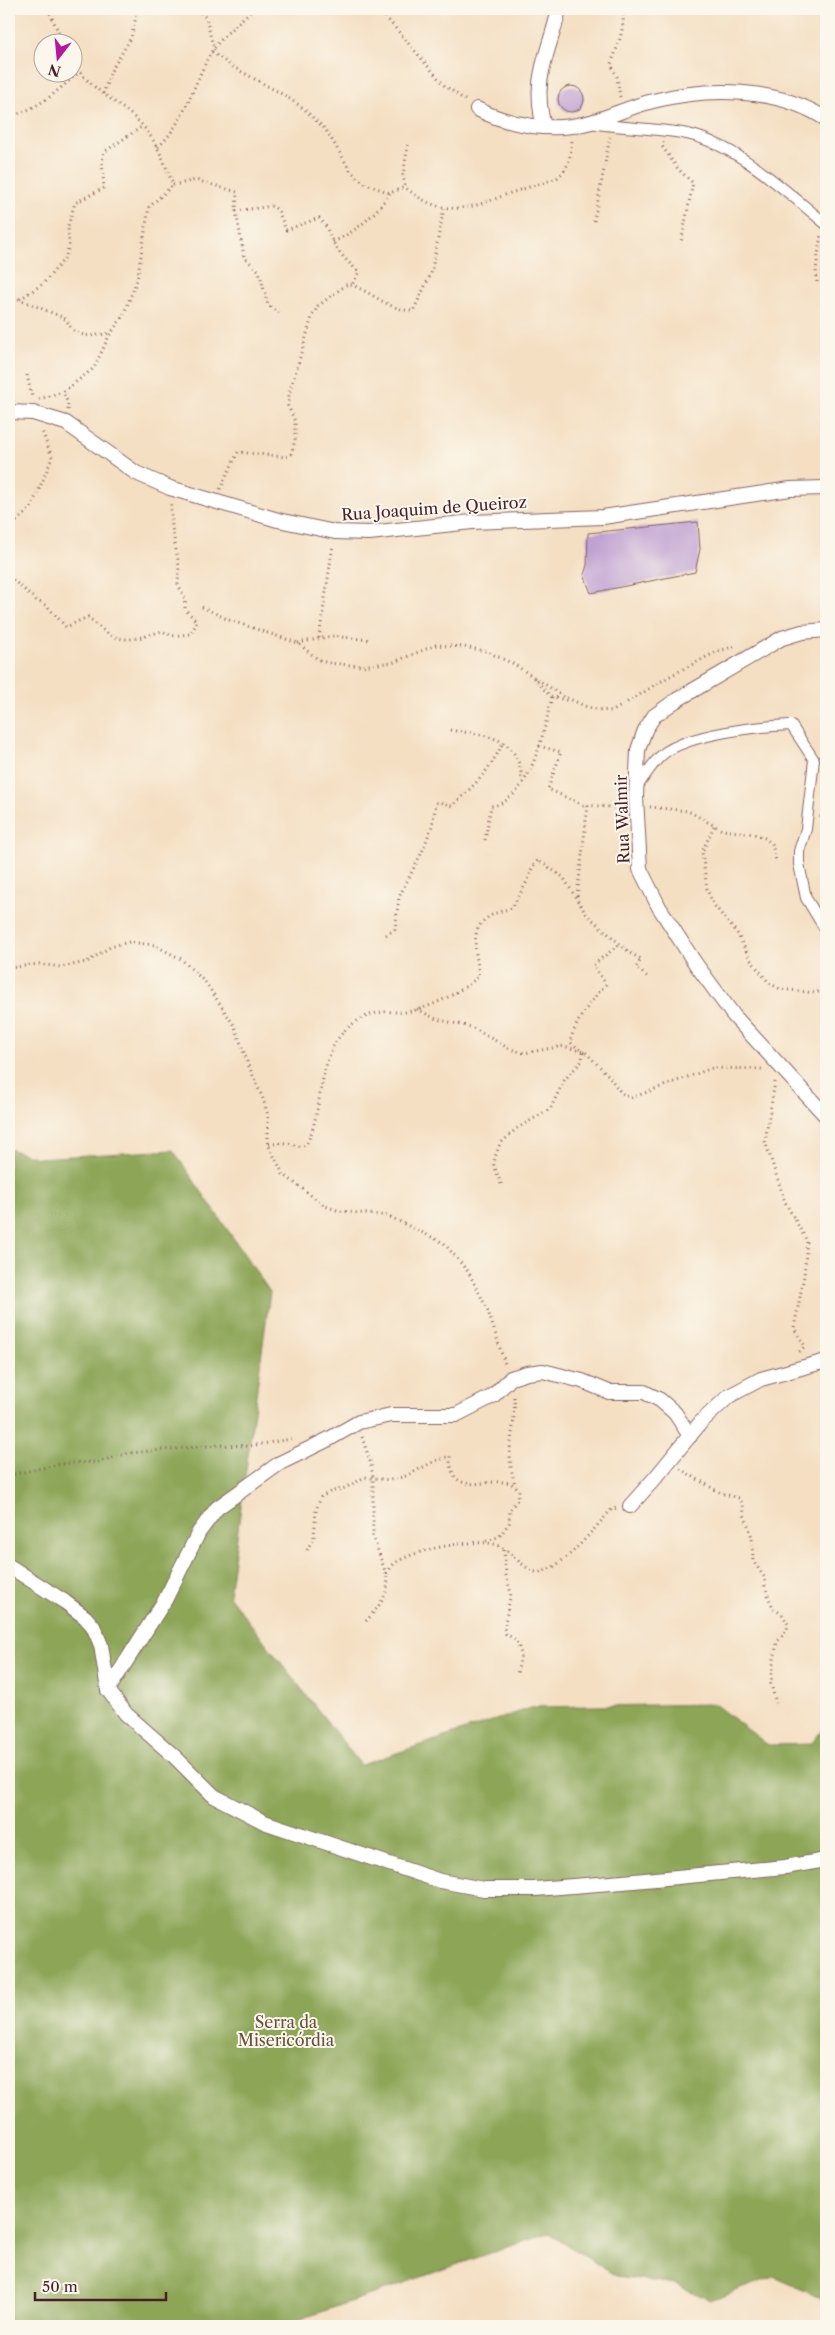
<svg xmlns="http://www.w3.org/2000/svg" width="835" height="2335" viewBox="0 0 835 2335" font-family="'Libre Caslon Text',serif">
	<rect width="100%" height="100%" fill="#fbf7ec"/>
	<filter id="ink" filterUnits="userSpaceOnUse"><feTurbulence type="fractalNoise" baseFrequency=".02" numOctaves="2"/><feDisplacementMap in="SourceGraphic" scale="10" xChannelSelector="R" yChannelSelector="G"/><feConvolveMatrix kernelMatrix="1 2 1 2 8 2 1 2 1" color-interpolation-filters="sRGB"/></filter>
	<filter id="wash" filterUnits="userSpaceOnUse"><feTurbulence type="fractalNoise" baseFrequency=".0096" numOctaves="4" result="noise"/><feDisplacementMap in="SourceGraphic" scale="20" xChannelSelector="R" yChannelSelector="G"/><feGaussianBlur stdDeviation="1.12" result="paint"/><feColorMatrix in="noise" values="0 0 0 0 0 0 0 0 0 0 0 0 0 0 0 0 0 1.4 0 .05"/><feComposite in="paint" operator="in"/></filter>
	<g filter="url(#wash)">
		<rect width="100%" height="100%" fill="#f4dfc3"/>
		<polygon fill="#8ca556" stroke="#6b6240" points="9,1149 38,1158 173,1150 270,1292 229,1596 361,1765 534,1707 714,1704 768,1745 811,1744 826,1725 826,2300 773,2277 710,2300 675,2284 616,2276 548,2233 281,2326 9,2326"/>
		<g id="blocks">
			<g fill="#bfa0d2">
				<circle cx="571" cy="99" r="13"/>
				<polygon points="698,522 700,549 695,572 591,593 584,575 587,565 588,533"/>
			</g>
		</g>
	</g>
	<g filter="url(#ink)">
		<use href="#blocks" fill-opacity="0" stroke="#866260" stroke-width="1"/>
		<g fill="none" stroke-linecap="round" stroke-linejoin="round">
			<g stroke="#866260" stroke-width="12">
				<g id="pedestrian">
					<path d="M591 123C621 128 652 128 682 133 733 141 787 192 826 224"/>
					<path d="M637 787C645 776 653 762 663 754 688 734 759 726 791 725L814 760 806 829 799 851V864L806 898 826 931"/>
				</g>
			</g>
			<g stroke="#866260" stroke-width="16">
				<g id="minor">
					<path d="M477 109C511 126 553 133 591 122 612 116 632 106 653 101 708 87 777 87 826 119"/>
					<path d="M544 127C531 77 549 55 559 9"/>
					<polyline points="9,412 33,413 66,423 136,473 170,488 278,520 335,532 369,533 472,522 603,517 790,489 826,488"/>
					<polyline points="826,630 802,632 782,638 675,701 654,716 645,730 638,750 636,797 640,869 659,907 695,963 734,1016 826,1116"/>
					<polyline points="630,1506 656,1477 701,1422 729,1396 761,1379 826,1361"/>
					<polyline points="9,1566 65,1602 85,1617 93,1626 101,1645 108,1690 126,1714 175,1757 214,1796 264,1822 440,1881 484,1889 535,1889 623,1882 785,1867 826,1860"/>
					<polyline points="108,1690 165,1600 199,1532 217,1508 280,1463 329,1439 359,1422 391,1415 456,1415 493,1396 511,1378 527,1373 543,1371 582,1381 609,1392 644,1392 660,1400 675,1413 690,1436"/>
				</g>
			</g>
			<g stroke="#866260" stroke-width="3" stroke-dasharray="1 4" stroke-linecap="butt">
				<polyline points="48,9 63,42"/>
				<polyline points="197,9 206,18 214,50"/>
				<polyline points="379,9 444,85 465,100"/>
				<polyline points="212,52 233,67 284,95 303,108 326,130 350,170 358,178 366,184 390,193 405,187"/>
				<path d="M72 60C89 91 120 101 143 126 158 144 165 164 173 185"/>
				<polyline points="103,94 111,71 131,38 138,9"/>
				<path d="M620 97 617 77 611 64C618 45 625 29 623 9"/>
				<path d="M9 117C41 107 54 94 79 72"/>
				<polyline points="663,142 662,146 678,169 693,183 681,243"/>
				<path d="M408 145 403 175 405 187C440 217 465 211 505 195 522 189 540 184 557 178 570 168 570 156 572 141"/>
				<path d="M158 147C182 125 191 93 205 64 214 42 236 25 253 9"/>
				<polyline points="173,185 196,180 237,192 236,211 244,257 259,271 268,305 281,315"/>
				<path d="M236 211 272 206 278 210 286 230 319 218C327 225 328 233 333 242 340 255 349 263 359 272L352 285"/>
				<polyline points="594,221 610,137"/>
				<path d="M333 242C357 231 375 215 390 193"/>
				<polyline points="817,282 816,269 821,234"/>
				<path d="M9 295 62 317 67 320C74 340 93 336 110 333"/>
				<polyline points="20,299 43,284 66,257 69,245 68,226 75,203 104,188 102,161 104,152 143,126"/>
				<polyline points="27,375 32,397"/>
				<polyline points="39,399 63,392"/>
				<polyline points="68,410 68,403 63,392 94,368 109,336 123,316 137,280 149,207 173,185"/>
				<path d="M220 489 238 452 286 457 291 454 295 440V421L288 406 289 394 312 317 318 306 346 285H352C373 293 389 310 413 311L431 274 444 208"/>
				<polyline points="9,528 31,508 50,463 52,457 42,431"/>
				<path d="M9 585 11 578 36 600 47 606 66 627 88 617C94 622 99 628 106 632 123 645 143 637 162 631L172 636 191 634 197 622 185 609V599L178 585 179 566 172 528 171 504"/>
				<polyline points="202,607 229,620 298,643 316,658 327,663 362,666 394,662 436,645 464,647 485,651 512,663 563,696 587,707 601,710 613,711 670,676 718,651 736,646"/>
				<polyline points="319,638 333,545"/>
				<polyline points="298,643 332,636 371,640"/>
				<polyline points="534,678 550,696 569,701"/>
				<path d="M450 730C488 736 519 735 522 781"/>
				<polyline points="539,746 561,752 548,789 583,805 622,808"/>
				<polyline points="650,807 688,811 722,830 754,834 765,838 772,844 776,861"/>
				<polyline points="820,816 826,820"/>
				<polyline points="714,826 702,852 707,889 713,904 737,933 750,959 769,983 780,989 815,993 826,989"/>
				<path d="M485 840 491 806C531 801 544 730 552 697"/>
				<polyline points="577,896 588,805"/>
				<path d="M386 935 395 929 399 897 422 852 432 826 436 803 439 802 452 806C473 787 492 768 503 742"/>
				<polyline points="9,968 39,964 61,967 87,962 110,947 129,942 154,945 181,959 206,983 235,1027 248,1064 263,1099 268,1115 268,1144 283,1174 325,1206 340,1211 388,1216 444,1243 469,1273 488,1311 505,1364"/>
				<polyline points="417,1009 436,1019 471,1027 510,1049 524,1053 564,1046 586,1053 608,1075 621,1093 631,1098 712,1068 762,1069"/>
				<polyline points="775,1082 765,1141 785,1202 807,1241 804,1276 794,1328 805,1346 799,1352"/>
				<path d="M269 1144C275 1144 280 1143 286 1143 294 1143 297 1149 306 1145 321 1117 318 1076 334 1045 344 1027 363 1014 383 1012 390 1011 398 1013 406 1012 431 1008 459 993 478 977 479 969 477 962 476 954 472 923 485 915 512 908L529 878 532 868 538 860 563 877 586 914 630 953 641 959 636 968 649 978"/>
				<path d="M501 1184 494 1165 495 1157 500 1144 516 1129 550 1109 565 1079 582 1061 583 1052 570 1042C576 1020 591 1001 606 984L593 965 620 944"/>
				<path d="M514 1397C517 1431 503 1447 515 1484"/>
				<polyline points="362,1437 371,1464 373,1478 373,1536 386,1574"/>
				<polyline points="680,1469 721,1493 739,1498 743,1504 744,1514 752,1537 753,1561 765,1578 765,1586 770,1601 774,1609 782,1614 788,1624 787,1630 777,1642 773,1665 771,1684 776,1703"/>
				<polyline points="9,1475 66,1463 97,1462 129,1453 218,1445 250,1446 291,1439"/>
				<path d="M307 1550 314 1537 316 1510 321 1497 330 1492 345 1488 365 1477 390 1480 406 1476 435 1461 450 1456C450 1508 501 1466 519 1490L518 1499 510 1509 509 1523 500 1536 484 1542"/>
				<polyline points="504,1550 506,1575 511,1593 504,1628 506,1634 517,1641 521,1654 517,1674"/>
				<path d="M366 1621C376 1610 393 1591 386 1574 388 1572 390 1568 393 1565 409 1550 480 1536 500 1546 510 1551 527 1572 537 1572 561 1572 595 1527 612 1509L617 1508"/>
			</g>
			<use href="#pedestrian" stroke="#fff" stroke-width="10"/>
			<use href="#minor" stroke="#fff" stroke-width="14"/>
		</g>
	</g>
	<g text-anchor="middle" stroke-width="4" stroke-linejoin="round" paint-order="stroke">
		<g font-size="16" fill="#4a1f2b" stroke="#fbf7ec">
			<text transform="translate(434 508) rotate(-4)" y="6">Rua Joaquim de Queiroz</text>
			<text transform="translate(622 819) rotate(-92)" y="6">Rua Walmir</text>
		</g>
		<g font-size="16" fill="#694f3b" stroke="#fbf7ec">
			<text x="286" y="2028">Serra da<tspan x="286" dy="18">Misericórdia</tspan></text>
		</g>
	</g>
	<rect width="835" height="2335" fill="none" stroke="#fbf7ec" stroke-width="30"/>
	<g transform="translate(58 58) rotate(196)"><circle r="24" fill="#fbf7ec" stroke="#b4a19f"/>
	<path d="M0-4L9 19L0 12L-9 19Z" fill="#b5179e"/>
	<text y="-8" font-size="14" font-weight="bold" text-anchor="middle" fill="#4a1f2b">N</text>
	</g>
	<path d="M35 2292v8h131v-8" fill="none" stroke="#4a1f2b" stroke-width="2.5"/>
	<text x="42" y="2292" font-size="15" fill="#4a1f2b" stroke="#fbf7ec" stroke-width="4" paint-order="stroke">50 m</text>
</svg>
